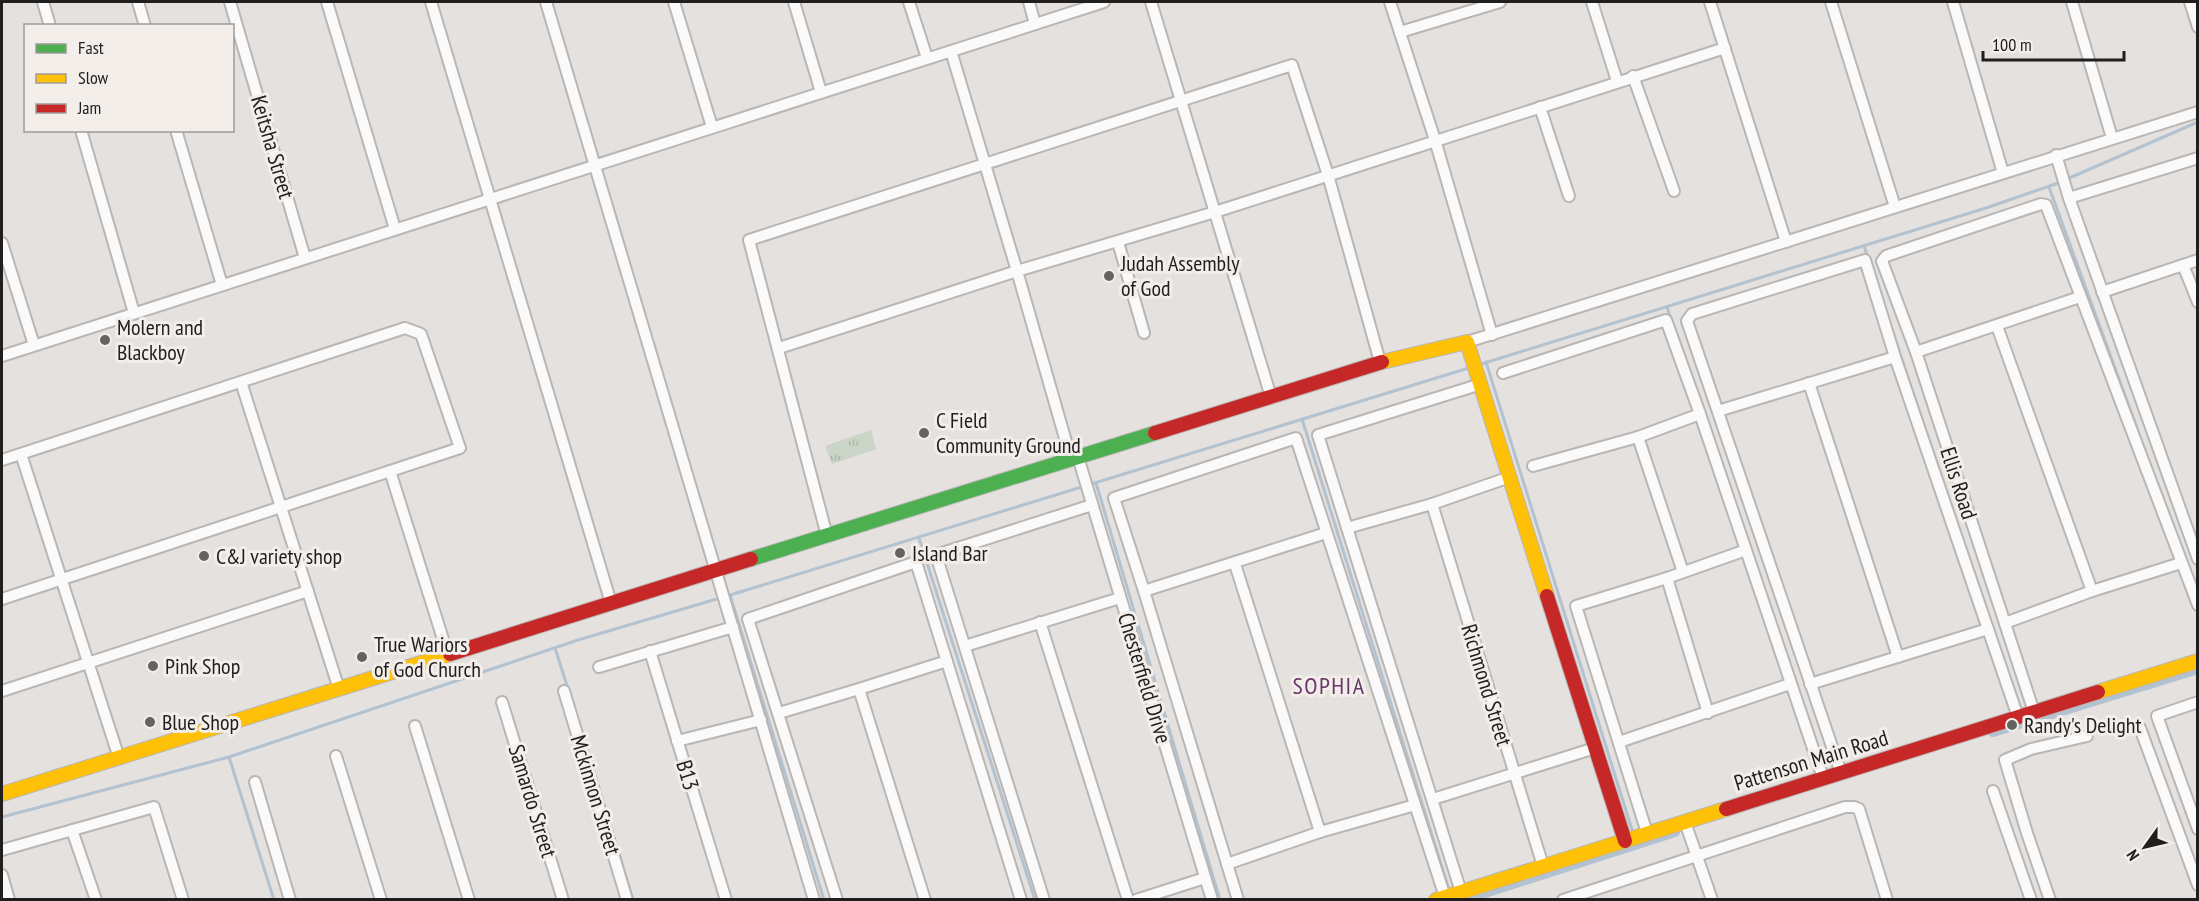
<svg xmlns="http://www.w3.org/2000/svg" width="2199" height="901" viewBox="0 0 2199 901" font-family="'PT Sans Narrow',sans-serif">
	<defs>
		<pattern id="grass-tufts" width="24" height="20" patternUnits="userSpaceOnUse" patternTransform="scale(1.5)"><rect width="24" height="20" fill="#cbd5c7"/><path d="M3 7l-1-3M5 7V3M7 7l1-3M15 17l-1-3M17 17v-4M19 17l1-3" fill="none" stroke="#aeb6aa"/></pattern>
	</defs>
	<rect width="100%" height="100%" fill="#e4e1de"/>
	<polygon fill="url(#grass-tufts)" points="871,430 876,449 832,464 825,446"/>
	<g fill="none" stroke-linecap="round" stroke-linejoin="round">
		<g stroke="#b3c2d0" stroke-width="3">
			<polyline points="2067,179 2198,122"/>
			<polyline points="2049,187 2139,434"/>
			<polyline points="1864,246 1868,258"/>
			<polyline points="1667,307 1672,322"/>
			<polyline points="1893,333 1949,500"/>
			<polyline points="1486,362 1633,833"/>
			<polyline points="1478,365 1986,208 2061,182"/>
			<polyline points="1302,419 1450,893"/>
			<polyline points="1096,483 1220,900"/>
			<polyline points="919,538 1035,900"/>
			<polyline points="730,595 824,900"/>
			<polyline points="727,596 1472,367"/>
			<polyline points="555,648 568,689"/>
			<polyline points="1804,706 1827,773"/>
			<polyline points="229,757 274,900"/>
			<polyline points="602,798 633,900"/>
			<polyline points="2,817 229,757 578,640 720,598"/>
		</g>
		<g stroke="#b3c2d0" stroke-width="10">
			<polyline points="1993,732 2198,669"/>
			<polyline points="1463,900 1675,832"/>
		</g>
		<g stroke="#b9b6b4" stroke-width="14">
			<g id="street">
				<polyline points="43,2 50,26"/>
				<polyline points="138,2 145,26"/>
				<polyline points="230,2 305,258"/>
				<polyline points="327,2 395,229"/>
				<polyline points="431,2 611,603"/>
				<polyline points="546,2 814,900"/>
				<polyline points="674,2 712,127"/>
				<polyline points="794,2 821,92"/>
				<polyline points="909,2 927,58"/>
				<polyline points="1029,2 1035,24"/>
				<polyline points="1151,2 1271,397"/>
				<polyline points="1390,2 1435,140 1492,335"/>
				<polyline points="1592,2 1617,81"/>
				<polyline points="1710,2 1786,242"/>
				<polyline points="1831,2 1895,207"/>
				<polyline points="1953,2 2003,173"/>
				<polyline points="2072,2 2112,138"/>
				<polyline points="2190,2 2198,27"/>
				<polyline points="1400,32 1500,2"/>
				<polyline points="951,51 1017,271 1071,459"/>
				<polyline points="1633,76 1674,191"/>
				<polyline points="1540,107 1569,196"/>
				<polyline points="81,130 134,313"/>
				<polyline points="176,130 222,285"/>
				<polyline points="2056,155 2069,198 2198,559"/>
				<polyline points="2069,198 2198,158"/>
				<polyline points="1118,242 1144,333"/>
				<polyline points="2,243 34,345"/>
				<polyline points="2183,265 2198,302"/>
				<polyline points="2102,292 2198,260"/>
				<polyline points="1997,326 2092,591"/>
				<polyline points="1467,342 2198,112"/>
				<polyline points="779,348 1017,271 1215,212 1725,48"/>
				<polyline points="1916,352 2080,297"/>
				<polyline points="2,356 1104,2"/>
				<polyline points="1503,373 1666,320 1700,414 1823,778"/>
				<polyline points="241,382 339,689"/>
				<polyline points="1809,383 1898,657"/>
				<polyline points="1718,411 1895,357"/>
				<polyline points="1638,437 1683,572"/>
				<polyline points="21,454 119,758"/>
				<polyline points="1078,457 1212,900"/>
				<polyline points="2,460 405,328 421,334 460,448 2,599"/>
				<polyline points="1533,466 1638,437 1700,414"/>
				<polyline points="390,471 448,655"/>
				<polyline points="1432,504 1543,866"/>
				<polyline points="1347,528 1432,504 1510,477"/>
				<polyline points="827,536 749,240 1292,65 1328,175 1380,362"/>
				<polyline points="1235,564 1320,832"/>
				<polyline points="1667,578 1708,713"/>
				<polyline points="1144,591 1326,533"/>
				<polyline points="1040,622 1128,900"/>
				<polyline points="2005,623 2092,591 2181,563"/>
				<polyline points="965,646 1120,598"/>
				<polyline points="650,651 726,900"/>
				<polyline points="599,667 733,627"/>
				<polyline points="1810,684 1988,629"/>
				<polyline points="859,689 947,661"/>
				<polyline points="2,691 308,591"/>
				<polyline points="564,691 627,900"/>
				<polyline points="502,702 563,900"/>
				<polyline points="2198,702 2157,716 2198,829"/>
				<polyline points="2034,712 1916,352 1882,261 1886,256 2041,204 2046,205 2198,605"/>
				<polyline points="779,713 859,689 925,900"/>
				<polyline points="415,726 469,900"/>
				<polyline points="2140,728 2198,885"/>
				<polyline points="677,741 761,720"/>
				<polyline points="1619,742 1790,684"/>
				<polyline points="336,756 381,900"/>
				<polyline points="1841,773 1687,321 1692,314 1865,260 1895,357 2018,717"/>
				<polyline points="255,782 290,900"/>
				<polyline points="1993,791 2031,900"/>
				<polyline points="1433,799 1595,748"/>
				<polyline points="1685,822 1712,900"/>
				<polyline points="72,830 96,900"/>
				<polyline points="1647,833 1576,606 1667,578 1746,550"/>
				<polyline points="2,850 154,807 183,900"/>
				<polyline points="1227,864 1320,832 1415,805"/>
				<polyline points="2,875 9,900"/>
				<polyline points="1461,892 1318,435 1481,384"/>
				<polyline points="837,900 748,619 916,562 1021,900"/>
				<polyline points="1044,900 936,555 1092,505"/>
				<polyline points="1136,900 1205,878"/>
				<polyline points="1238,900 1144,591 1114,498 1296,438 1445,897"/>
				<polyline points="1563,900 1845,807 1854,807 1859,809 1887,900"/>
				<polyline points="2050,900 2027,833 2005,760 2031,749 2087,736"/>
			</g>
		</g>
		<g stroke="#b9b6b4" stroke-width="16">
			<polyline id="fast" points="751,559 1155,433"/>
		</g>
		<g stroke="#b9b6b4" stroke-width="16">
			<g id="slow">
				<polyline points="1382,362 1467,342 1547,596"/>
				<polyline points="2098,692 2198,661"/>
				<polyline points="2,794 450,654"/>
				<polyline points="1436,900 1726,809"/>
			</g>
		</g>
		<g stroke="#b9b6b4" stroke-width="16">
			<g id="jam">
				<polyline points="1155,433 1382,362"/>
				<polyline points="1547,596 1625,841"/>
				<polyline points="450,654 751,559"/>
				<polyline points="1726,809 2098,692"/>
			</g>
		</g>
		<use href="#street" stroke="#fbfafa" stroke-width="10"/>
		<use href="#fast" stroke="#4caf50" stroke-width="14"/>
		<use href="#slow" stroke="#ffc107" stroke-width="14"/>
		<use href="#jam" stroke="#c62828" stroke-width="14"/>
	</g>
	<g fill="#656361" stroke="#f3eee9" stroke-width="2">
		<circle cx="1109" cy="276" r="6"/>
		<circle cx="105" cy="340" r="6"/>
		<circle cx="924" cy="433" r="6"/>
		<circle cx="900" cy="553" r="6"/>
		<circle cx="204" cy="556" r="6"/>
		<circle cx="362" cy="657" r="6"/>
		<circle cx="153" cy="666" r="6"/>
		<circle cx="150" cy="722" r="6"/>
		<circle cx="2012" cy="725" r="6"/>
	</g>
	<g text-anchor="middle" stroke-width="6" stroke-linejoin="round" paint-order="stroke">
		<g font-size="22" fill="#211f1e" stroke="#f3eee9">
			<text transform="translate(273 147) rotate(74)" y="8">Keitsha Street</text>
			<text transform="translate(1959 483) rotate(72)" y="8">Ellis Road</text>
			<text transform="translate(1145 678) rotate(73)" y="8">Chesterfield Drive</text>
			<text transform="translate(1487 685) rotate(73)" y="8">Richmond Street</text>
			<text transform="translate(1811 760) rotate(-17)" y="8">Pattenson Main Road</text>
			<text transform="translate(688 775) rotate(73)" y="8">B13</text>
			<text transform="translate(596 795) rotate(73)" y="8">Mckinnon Street</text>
			<text transform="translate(533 801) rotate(73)" y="8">Samardo Street</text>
		</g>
		<g font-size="22" fill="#211f1e" stroke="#f3eee9" text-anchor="start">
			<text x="1121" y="271">Judah Assembly<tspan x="1121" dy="25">of God</tspan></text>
			<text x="117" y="335">Molern and<tspan x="117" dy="25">Blackboy</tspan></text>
			<text x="936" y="428">C Field<tspan x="936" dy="25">Community Ground</tspan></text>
			<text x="912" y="561">Island Bar</text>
			<text x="216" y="564">C&amp;J variety shop</text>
			<text x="374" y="652">True Wariors<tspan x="374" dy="25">of God Church</tspan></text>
			<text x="165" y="674">Pink Shop</text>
			<text x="162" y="730">Blue Shop</text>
			<text x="2024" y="733">Randy's Delight</text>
		</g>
		<g font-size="24" letter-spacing="1.5" fill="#69386b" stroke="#f3eee9">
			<text x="1329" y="694">SOPHIA</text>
		</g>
	</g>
	<rect width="2199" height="901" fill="none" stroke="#211f1e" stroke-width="6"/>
	<rect x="24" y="24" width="210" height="108" fill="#f3eee9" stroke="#9f9b98" stroke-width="1.5"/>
	<rect x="36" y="44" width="30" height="9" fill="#4caf50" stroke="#9f9b98" stroke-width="1.5"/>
	<text x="78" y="54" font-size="18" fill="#211f1e">Fast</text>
	<rect x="36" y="74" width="30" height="9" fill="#ffc107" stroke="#9f9b98" stroke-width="1.5"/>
	<text x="78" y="84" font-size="18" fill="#211f1e">Slow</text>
	<rect x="36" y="104" width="30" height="9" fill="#c62828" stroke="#9f9b98" stroke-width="1.5"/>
	<text x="78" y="114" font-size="18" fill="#211f1e">Jam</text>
	<g transform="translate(2145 847) rotate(236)" stroke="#f3eee9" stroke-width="4.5" paint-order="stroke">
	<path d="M0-4.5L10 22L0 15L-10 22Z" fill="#211f1e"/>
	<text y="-9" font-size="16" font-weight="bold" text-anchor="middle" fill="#211f1e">N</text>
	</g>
	<path d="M1983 51v9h141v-9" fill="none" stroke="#211f1e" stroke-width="3"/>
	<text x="1992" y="51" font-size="18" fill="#211f1e" stroke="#f3eee9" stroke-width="4.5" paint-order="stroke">100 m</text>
</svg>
